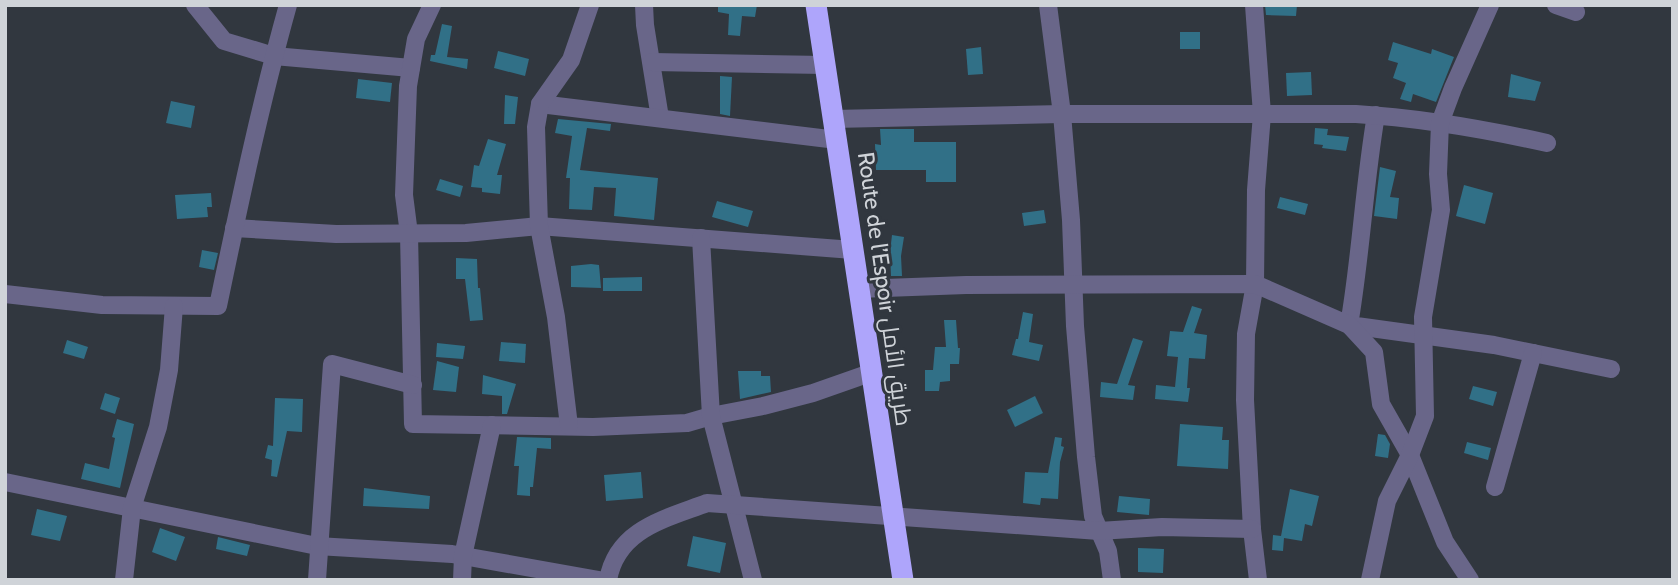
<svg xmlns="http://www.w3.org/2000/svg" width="1678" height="585" viewBox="0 0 1678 585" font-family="Cabin,Cairo,sans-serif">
	<rect width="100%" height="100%" fill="#31373f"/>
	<g fill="#317087">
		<polygon points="718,5 757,5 755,17 742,16 740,36 728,35 729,14 718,12"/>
		<polygon points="1265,5 1297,5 1296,16 1266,15"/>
		<polygon points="442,24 452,26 447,57 468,59 467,69 430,61 431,55 435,55"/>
		<rect x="1180" y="32" width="20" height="17"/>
		<polygon points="1393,42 1431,54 1432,49 1454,57 1436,102 1413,94 1411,102 1400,99 1406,83 1393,78 1398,63 1388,60"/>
		<polygon points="981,47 983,74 968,75 966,49"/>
		<polygon points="498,51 529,59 525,76 494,68"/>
		<polygon points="1311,72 1312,95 1287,96 1286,73"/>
		<polygon points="1511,74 1541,82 1535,101 1508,97"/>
		<polygon points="720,76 732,77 730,116 720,114"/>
		<polygon points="358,79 392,83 390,102 356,98"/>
		<polygon points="505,95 518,97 515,124 504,124"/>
		<polygon points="171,101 195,106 191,128 166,123"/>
		<polygon points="558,119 611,124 610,131 587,128 580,170 658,178 654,220 614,216 616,188 594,187 592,210 569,209 570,178 566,178 572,136 555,133"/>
		<polygon points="1315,128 1328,129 1327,135 1349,137 1346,151 1322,148 1323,145 1314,144"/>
		<polygon points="880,129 914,129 914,142 956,142 956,182 926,182 926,170 876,170 875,144 881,145"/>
		<polygon points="488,139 506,144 497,175 502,175 500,194 482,192 482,188 471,187 474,165 479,166"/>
		<polygon points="1380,167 1396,171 1390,197 1399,198 1397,219 1374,216"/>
		<polygon points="440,179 463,186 460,197 436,190"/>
		<polygon points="1464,185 1493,193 1485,224 1456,216"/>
		<polygon points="211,193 212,207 207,207 208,217 177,219 175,195"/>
		<polygon points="1280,197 1308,204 1305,215 1277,208"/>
		<polygon points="717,201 753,211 748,227 712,217"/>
		<polygon points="1044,210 1046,223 1024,226 1022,213"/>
		<polygon points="892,235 904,237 901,256 902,276 891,276 890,252"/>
		<polygon points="202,250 218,253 214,270 199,267"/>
		<polygon points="456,258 477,259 478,288 480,288 483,320 470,321 465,279 456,279"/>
		<polygon points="591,264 599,265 601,288 571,287 571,266"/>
		<polygon points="642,277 642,291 603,291 603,278"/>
		<polygon points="1192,306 1202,309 1194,333 1207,335 1205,359 1189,358 1187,388 1190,388 1188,402 1155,399 1156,385 1175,387 1178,357 1167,356 1170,331 1183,332"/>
		<polygon points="1023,312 1033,314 1029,342 1043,345 1039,361 1012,355 1016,339 1018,339"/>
		<polygon points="944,320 956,320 958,348 960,348 959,364 950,364 950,381 940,382 939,391 925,391 925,370 933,370 935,347 946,347"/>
		<polygon points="1133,338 1143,341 1128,385 1135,386 1133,400 1100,397 1101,382 1117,384"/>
		<polygon points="67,340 88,347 84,359 63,353"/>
		<polygon points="501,342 526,344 525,363 499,361"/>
		<polygon points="437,343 465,346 463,359 436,357"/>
		<polygon points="437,361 459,367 456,392 433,390"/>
		<polygon points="738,371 761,371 761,376 770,376 771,392 740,399"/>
		<polygon points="483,375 516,384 507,414 502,414 502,396 482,394"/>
		<polygon points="1473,386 1497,392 1493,406 1469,399"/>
		<polygon points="105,393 120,398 115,414 100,409"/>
		<polygon points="1035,396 1043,413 1015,427 1007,410"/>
		<polygon points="275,398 303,399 302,432 287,431 277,477 271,476 272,460 265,458 268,445 273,446"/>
		<polygon points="117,419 134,424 120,488 81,479 85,463 109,469 115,438 112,437"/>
		<polygon points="1180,424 1223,427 1222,440 1229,440 1228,469 1177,466"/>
		<polygon points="1378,434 1385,435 1390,444 1388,458 1375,456"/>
		<polygon points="517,437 551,438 551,449 537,448 533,487 530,487 530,496 517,495 519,466 514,466"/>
		<polygon points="1055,437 1062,438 1061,446 1064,447 1060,462 1058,499 1041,498 1040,505 1023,503 1025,472 1048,473"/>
		<polygon points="1467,442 1491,448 1488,460 1464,453"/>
		<polygon points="641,472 643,498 606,501 604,475"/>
		<polygon points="364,488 430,496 429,509 363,506"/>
		<polygon points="1290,489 1319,496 1312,526 1305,524 1302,541 1284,538 1283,551 1272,550 1273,535 1281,536"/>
		<polygon points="1119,496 1150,499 1149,515 1117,512"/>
		<polygon points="37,509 67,516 60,541 31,535"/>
		<polygon points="160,528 185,537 176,561 152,552"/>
		<polygon points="693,536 726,543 720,573 687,566"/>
		<polygon points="218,537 250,545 247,556 216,549"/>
		<polygon points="1138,548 1164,549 1163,573 1138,572"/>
	</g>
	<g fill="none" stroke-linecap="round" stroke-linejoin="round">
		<g stroke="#696689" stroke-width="18">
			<polyline points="195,5 224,41 274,56 411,68"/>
			<polyline points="432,5 416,39 408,86 404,195 409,234 413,424 593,427 687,423 711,416 763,406 813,393 870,373"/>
			<polyline points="644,5 645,25 660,118"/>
			<polyline points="1048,5 1062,114 1071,220 1075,326 1086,457 1093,516 1108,551 1112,580"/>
			<polyline points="1254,5 1262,114 1256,190 1255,284 1246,334 1245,400 1252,529 1258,580"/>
			<polyline points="1556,5 1576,12"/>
			<polyline points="652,62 825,65"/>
			<polyline points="540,104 837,140"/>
			<path d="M1376 115C1364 185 1361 256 1349 325L1494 345 1611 369"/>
			<path d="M833 119 1062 114H1356C1421 118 1484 129 1547 143"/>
			<polyline points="234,228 336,234 466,233 539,226 853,250"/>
			<polyline points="701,238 711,416 753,580"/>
			<polyline points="858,289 966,285 1255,284 1349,325 1374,352 1381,404 1410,455 1445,542 1470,580"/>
			<path d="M5 294 102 305 218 306C239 205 260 105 288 5"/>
			<polyline points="569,426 556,317 539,226 536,127 540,104 571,60 590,5"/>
			<polyline points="5,482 317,546 452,554 599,580"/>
			<polyline points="1495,487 1533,353"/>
			<polyline points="124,580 132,508 158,427 169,370 174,306"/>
			<polyline points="317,580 332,364 413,385"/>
			<polyline points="462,580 463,556 492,425"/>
			<path d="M608 580C617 529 665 519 707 503L1099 531 1162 527 1252 529"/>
			<polyline points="1370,580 1387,501 1410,455 1425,416 1423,317 1441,210 1438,174 1440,123 1453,88 1490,5"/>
		</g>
		<polyline stroke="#aea5fb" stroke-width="21" points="816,5 903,580"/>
	</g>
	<g text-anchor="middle" stroke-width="6" stroke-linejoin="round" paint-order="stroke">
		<g font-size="23" fill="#cfd3d8" stroke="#31373f">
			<text transform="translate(885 289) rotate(82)" y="8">Route de l’Espoir طريق الأمل</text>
		</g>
	</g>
	<rect width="1678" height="585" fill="none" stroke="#cfd3d8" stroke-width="14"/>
</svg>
